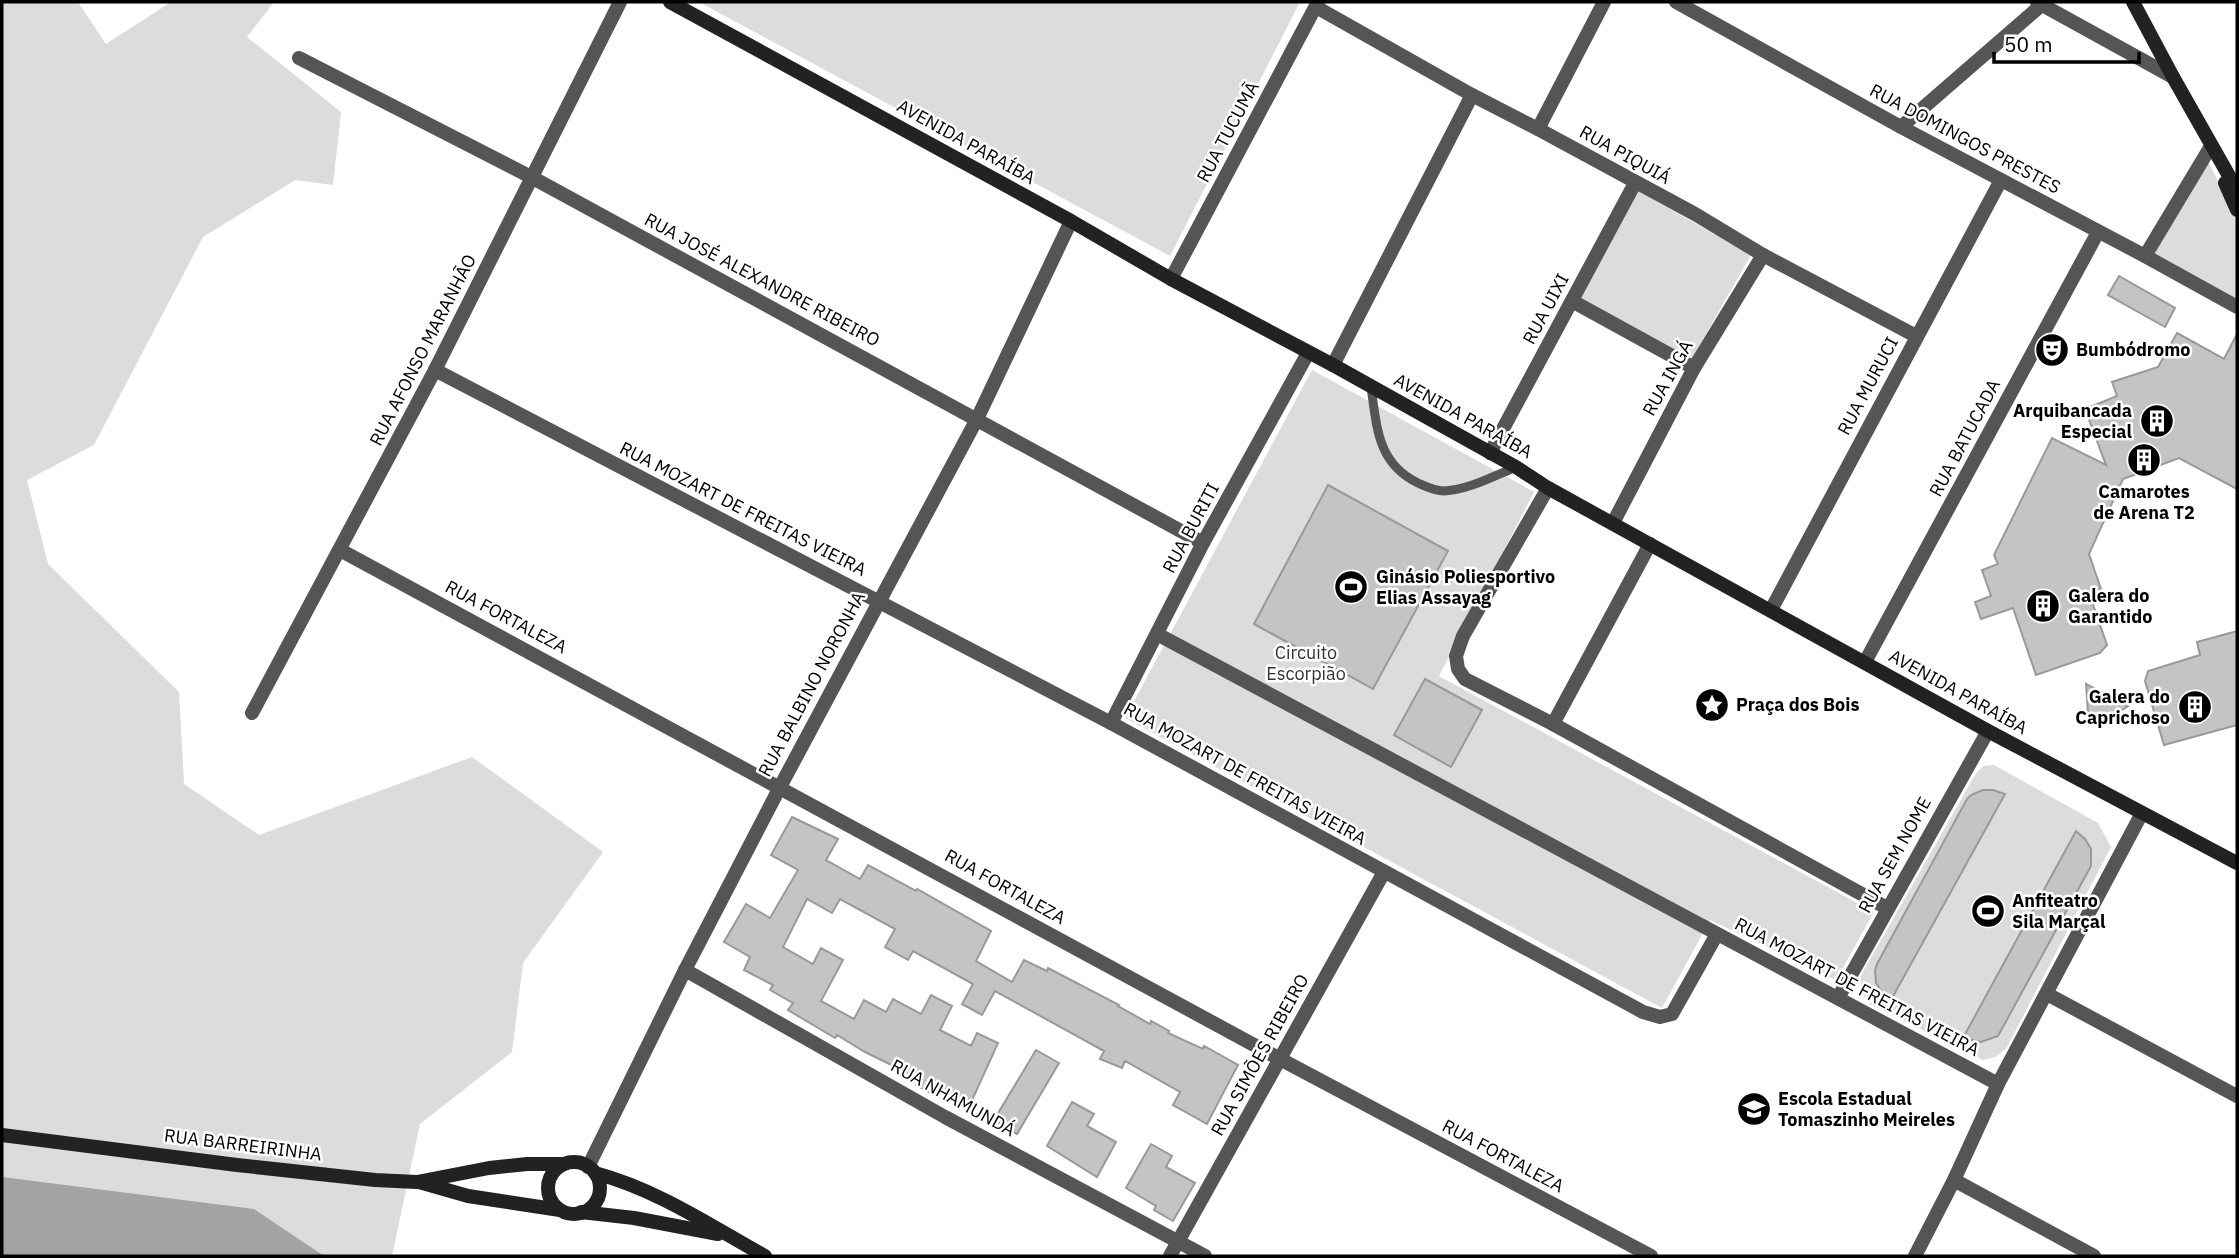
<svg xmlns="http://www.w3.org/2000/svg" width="2239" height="1258" viewBox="0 0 2239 1258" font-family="'IBM Plex Sans',sans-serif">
	<rect width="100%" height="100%" fill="#fff"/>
	<g fill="#dcdcdc">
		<polygon points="2,2 78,2 106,44 171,2 274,2 247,37 341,112 333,185 295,180 203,237 94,445 27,480 48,564 179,692 184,784 259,835 472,757 603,852 523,963 512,1052 420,1124 392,1256 2,1256"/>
		<polygon points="699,2 1300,2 1170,256"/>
		<polygon points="2208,161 2237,220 2237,305 2152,256"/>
		<polygon points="1638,191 1751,255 1692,358 1577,299"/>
		<polygon points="1312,370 1534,492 1439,676 1874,912 1836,980 1710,920 1662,1008 1125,718"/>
		<polygon points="1994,765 2098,823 2111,847 2006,1049 1995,1057 1983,1060 1870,1004 1861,992 1861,975 1975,775 1983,766"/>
	</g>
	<polygon fill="#a3a3a3" points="2,1177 254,1209 324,1256 2,1256"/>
	<g fill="#c4c4c4" stroke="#999" stroke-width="2">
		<polygon points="2119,276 2175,308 2165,327 2108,295"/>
		<polygon points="2177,333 2224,359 2237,334 2237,489 2179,458 2123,479 2089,554 2101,589 2089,593 2107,645 2100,653 2036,675 2013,608 1981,619 1975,602 1991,596 1982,570 1998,564 1994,555 2052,438 2106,465 2085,409 2117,396 2112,382 2158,367"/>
		<polygon points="1328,485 1448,551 1373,689 1254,624"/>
		<polygon points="2237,631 2237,725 2164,745 2145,681 2148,671 2200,655 2197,642"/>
		<polygon points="1425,679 1482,710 1451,767 1394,735"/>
		<polygon points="2086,684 2128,706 2103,722 2088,714"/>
		<polygon points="1983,790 1993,790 2005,794 1891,1000 1882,992 1876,983 1875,970 1877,964 1967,799 1971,795"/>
		<polygon points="792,817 838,839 826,860 860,879 868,865 916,891 917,889 991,931 976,961 1012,982 1024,960 1047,971 1048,968 1119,1005 1118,1006 1150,1024 1151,1021 1169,1031 1168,1033 1203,1049 1204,1046 1238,1065 1207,1124 1173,1105 1180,1092 1125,1061 1122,1068 1100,1059 1104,1051 995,991 982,1015 962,1004 973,984 913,951 908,960 885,947 895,929 840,899 832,913 807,899 783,947 813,964 821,948 843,960 821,1001 854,1019 864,1000 886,1012 893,999 921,1014 931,995 952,1006 940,1030 971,1046 977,1033 998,1043 969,1107 940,1092 937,1097 916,1085 920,1079 865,1052 837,1035 835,1038 788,1010 793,1003 770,990 773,985 744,970 750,957 724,942 746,904 770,918 798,870 771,855"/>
		<polygon points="2076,831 2085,839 2091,849 2091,866 1998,1036 1981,1042 1963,1038"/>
		<polygon points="1036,1050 1059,1063 1017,1134 994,1120"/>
		<polygon points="1072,1102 1094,1114 1087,1126 1116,1142 1097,1177 1047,1146"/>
		<polygon points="1151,1144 1172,1156 1166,1167 1195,1183 1173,1221 1154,1210 1156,1206 1126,1188"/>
	</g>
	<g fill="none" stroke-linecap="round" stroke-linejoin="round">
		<path stroke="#555" stroke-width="9" d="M1371 387C1377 427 1377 463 1418 483 1427 487 1435 491 1444 491 1468 490 1494 476 1516 467"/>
		<g stroke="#555" stroke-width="14">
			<polyline points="1676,2 1901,127 2145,256 2237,307"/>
			<polyline points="2037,2 2173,77"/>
			<polyline points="1316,7 1472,95 1538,129 1695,214 1763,255 1916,336"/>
			<polyline points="299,58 533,178 1203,543"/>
			<polyline points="1901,127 2045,2"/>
			<polyline points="1538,129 1604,2"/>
			<polyline points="2145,256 2211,146"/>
			<polyline points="1171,279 1318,2"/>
			<polyline points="1572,301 1694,368"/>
			<polyline points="1333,365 1472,95"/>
			<polyline points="435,370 1111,723 1643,1012 1660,1017 1672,1014 1717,934"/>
			<polyline points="1490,453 1635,183"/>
			<polyline points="1548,488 1463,636 1456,656 1458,669 1465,679 1553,724 1887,908"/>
			<polyline points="1613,523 1694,368 1763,255"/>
			<polyline points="340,550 1280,1059 1651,1256"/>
			<polyline points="1771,610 2001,180"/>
			<polyline points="1157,634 1998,1084"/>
			<polyline points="1865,662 2098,232"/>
			<polyline points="252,713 435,370 620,2"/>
			<polyline points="1111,723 1203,543 1308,353"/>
			<polyline points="1553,724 1650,544"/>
			<polyline points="685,970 945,1117 1205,1256"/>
			<polyline points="2047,994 2237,1096"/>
			<polyline points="1838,998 1988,731"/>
			<polyline points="588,1167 685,970 780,787 977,419 1071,221"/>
			<polyline points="1954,1180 2094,1256"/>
			<polyline points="1170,1256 1384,872"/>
			<polyline points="1915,1256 1954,1180 1998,1084 2142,813"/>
		</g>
		<g stroke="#222" stroke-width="14">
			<polyline points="670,2 1071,221 1171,279 1333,365 1516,467 1548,488 1988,731 2237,863"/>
			<polyline points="2133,2 2173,77 2237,190"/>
			<polyline points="2225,183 2237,210"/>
			<polyline points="2,1135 237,1165 375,1180 417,1182 489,1168 527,1164 562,1164"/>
			<circle cx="574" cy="1188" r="26"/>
			<path d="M595 1173C658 1190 709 1225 765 1256"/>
			<polyline points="419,1182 468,1196 560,1210"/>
			<polyline points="581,1212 634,1218 718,1234"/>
		</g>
	</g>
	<defs>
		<g id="theatre-disc" transform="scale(1.75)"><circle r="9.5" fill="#000" stroke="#fff"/><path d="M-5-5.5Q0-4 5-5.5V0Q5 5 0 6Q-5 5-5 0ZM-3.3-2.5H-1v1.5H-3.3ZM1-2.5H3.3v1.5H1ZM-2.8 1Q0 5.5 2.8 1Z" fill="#fff"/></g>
		<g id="building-disc" transform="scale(1.75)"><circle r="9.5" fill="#000" stroke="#fff"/><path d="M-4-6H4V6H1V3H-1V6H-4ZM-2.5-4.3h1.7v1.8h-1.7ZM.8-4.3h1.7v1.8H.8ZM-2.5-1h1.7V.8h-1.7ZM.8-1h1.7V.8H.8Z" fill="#fff"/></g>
		<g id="stadium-disc" transform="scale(1.75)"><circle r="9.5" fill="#000" stroke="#fff"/><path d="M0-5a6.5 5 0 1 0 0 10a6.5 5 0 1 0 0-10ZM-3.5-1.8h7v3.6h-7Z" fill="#fff"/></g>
		<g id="sight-disc" transform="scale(1.75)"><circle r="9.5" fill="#000" stroke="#fff"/><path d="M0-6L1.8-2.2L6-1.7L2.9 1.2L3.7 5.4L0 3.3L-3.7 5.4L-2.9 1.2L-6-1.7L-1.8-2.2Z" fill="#fff"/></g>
		<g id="school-disc" transform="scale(1.75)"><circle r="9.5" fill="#000" stroke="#fff"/><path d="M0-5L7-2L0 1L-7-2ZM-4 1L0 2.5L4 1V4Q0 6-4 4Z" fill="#fff"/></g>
	</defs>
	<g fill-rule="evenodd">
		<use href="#theatre-disc" x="2052" y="350"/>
		<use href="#building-disc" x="2157" y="421"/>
		<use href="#building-disc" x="2144" y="460"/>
		<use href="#stadium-disc" x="1351" y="587"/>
		<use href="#building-disc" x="2043" y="606"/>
		<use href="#sight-disc" x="1712" y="705"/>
		<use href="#building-disc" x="2195" y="707"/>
		<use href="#stadium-disc" x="1988" y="911"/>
		<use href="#school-disc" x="1754" y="1109"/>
	</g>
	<g text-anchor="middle" stroke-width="5" stroke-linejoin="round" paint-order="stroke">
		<g font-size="18" fill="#000" stroke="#fff">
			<text transform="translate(1228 132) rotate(-62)" y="6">RUA TUCUMÃ</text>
			<text transform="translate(1965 139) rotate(28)" y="6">RUA DOMINGOS PRESTES</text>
			<text transform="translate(966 142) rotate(29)" y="6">AVENIDA PARAÍBA</text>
			<text transform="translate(1625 155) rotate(29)" y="6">RUA PIQUIÁ</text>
			<text transform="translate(762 280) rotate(28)" y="6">RUA JOSÉ ALEXANDRE RIBEIRO</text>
			<text transform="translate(1546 309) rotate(-62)" y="6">RUA UIXI</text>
			<text transform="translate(423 350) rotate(-63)" y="6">RUA AFONSO MARANHÃO</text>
			<text transform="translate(1668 378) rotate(-61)" y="6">RUA INGÁ</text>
			<text transform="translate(1868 386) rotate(-62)" y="6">RUA MURUCI</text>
			<text transform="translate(1463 416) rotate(29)" y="6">AVENIDA PARAÍBA</text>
			<text transform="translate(1965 438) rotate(-62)" y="6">RUA BATUCADA</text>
			<text transform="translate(743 509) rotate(27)" y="6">RUA MOZART DE FREITAS VIEIRA</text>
			<text transform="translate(1191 528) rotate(-62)" y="6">RUA BURITI</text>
			<text transform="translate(506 617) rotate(28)" y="6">RUA FORTALEZA</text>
			<text transform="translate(812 684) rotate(-62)" y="6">RUA BALBINO NORONHA</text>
			<text transform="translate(1958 692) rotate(29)" y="6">AVENIDA PARAÍBA</text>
			<text transform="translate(1245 774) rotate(29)" y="6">RUA MOZART DE FREITAS VIEIRA</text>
			<text transform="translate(1895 855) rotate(-61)" y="6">RUA SEM NOME</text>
			<text transform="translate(1005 887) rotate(29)" y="6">RUA FORTALEZA</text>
			<text transform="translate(1857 987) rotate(28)" y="6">RUA MOZART DE FREITAS VIEIRA</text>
			<text transform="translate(1260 1055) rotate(-61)" y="6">RUA SIMÕES RIBEIRO</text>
			<text transform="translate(953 1098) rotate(29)" y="6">RUA NHAMUNDÁ</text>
			<text transform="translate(243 1145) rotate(7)" y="6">RUA BARREIRINHA</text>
			<text transform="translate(1503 1156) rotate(28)" y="6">RUA FORTALEZA</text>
		</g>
		<g font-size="18" font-weight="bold" fill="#000" stroke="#fff" text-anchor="start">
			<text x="2076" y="356">Bumbódromo</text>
			<text x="2132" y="417" text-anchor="end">Arquibancada<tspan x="2132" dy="21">Especial</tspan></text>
			<text x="2144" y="498" text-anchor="middle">Camarotes<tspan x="2144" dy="21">de Arena T2</tspan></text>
			<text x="1376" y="583">Ginásio Poliesportivo<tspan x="1376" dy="21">Elias Assayag</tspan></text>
			<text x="2068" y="602">Galera do<tspan x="2068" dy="21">Garantido</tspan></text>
			<text x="2170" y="703" text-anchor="end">Galera do<tspan x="2170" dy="21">Caprichoso</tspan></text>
			<text x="1736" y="711">Praça dos Bois</text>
			<text x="2012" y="907">Anfiteatro<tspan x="2012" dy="21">Sila Marçal</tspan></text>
			<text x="1778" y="1105">Escola Estadual<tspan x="1778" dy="21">Tomaszinho Meireles</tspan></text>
		</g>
		<g font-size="18" fill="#333" stroke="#fff">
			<text x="1306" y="659">Circuito<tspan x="1306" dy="21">Escorpião</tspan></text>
		</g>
	</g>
	<rect width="2239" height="1258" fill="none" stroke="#000000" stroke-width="7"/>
	<path d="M1994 52v10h145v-10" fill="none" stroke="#000000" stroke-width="3.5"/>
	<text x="2004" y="52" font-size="21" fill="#000000" stroke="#ffffff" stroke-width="5" paint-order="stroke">50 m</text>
</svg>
